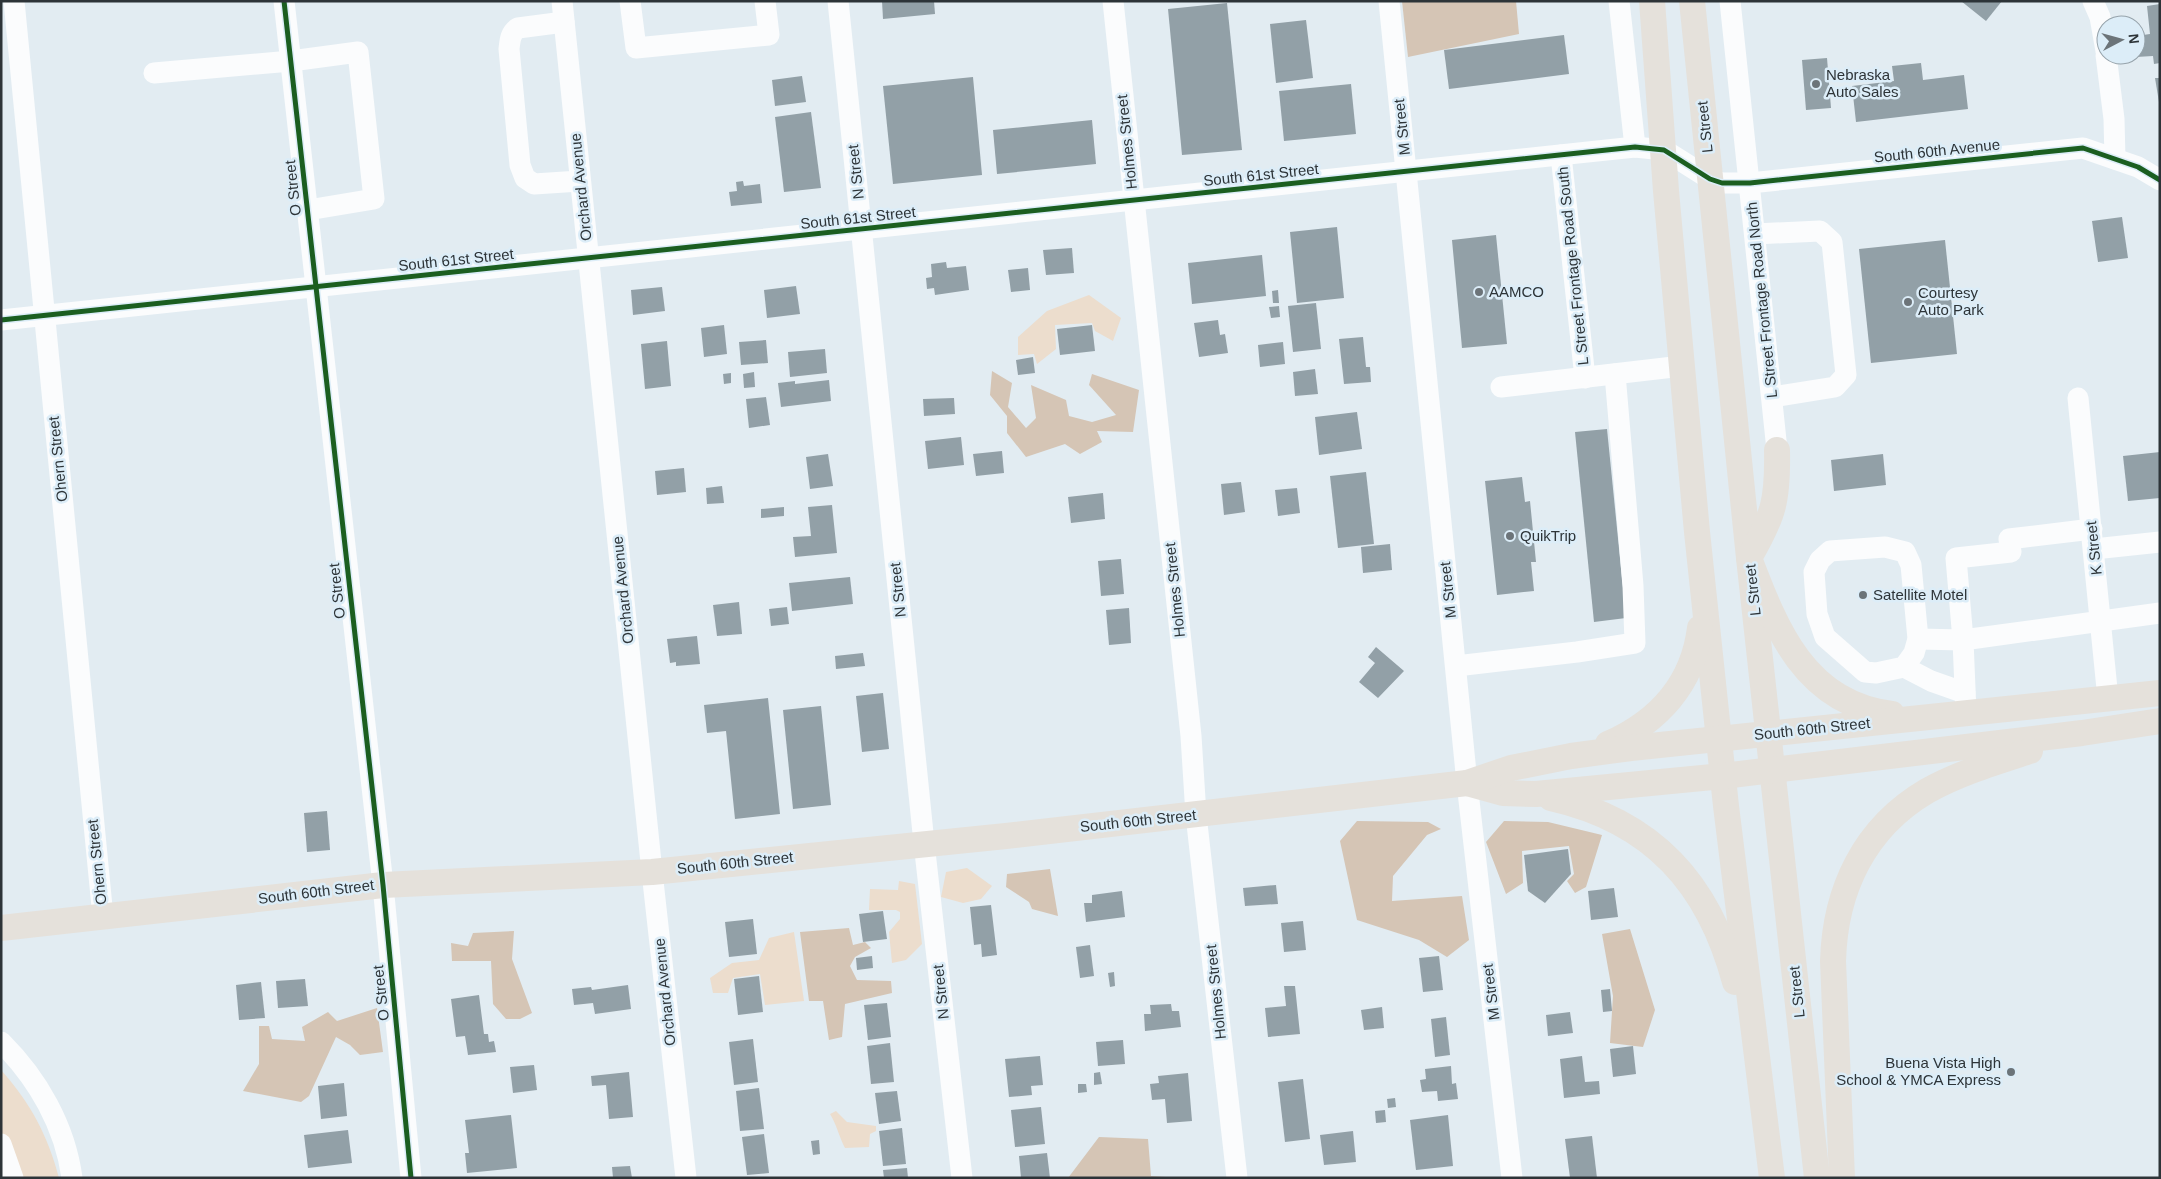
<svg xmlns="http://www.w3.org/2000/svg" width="2161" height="1179" viewBox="0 0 2161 1179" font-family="Arial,sans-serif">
	<rect width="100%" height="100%" fill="#e2ecf2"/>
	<g fill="#ecddcd">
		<polygon points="1089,295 1121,318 1113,341 1095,331 1092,323 1055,325 1056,349 1037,364 1034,354 1018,355 1018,337 1047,311"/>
		<polygon points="967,868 992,886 981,899 963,903 941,897 946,872"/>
		<polygon points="899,881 915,884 922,944 906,960 892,963 889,932 900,919 900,912 896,910 869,910 870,889 898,890"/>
		<polygon points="794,932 804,1001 765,1005 760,974 733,978 728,993 713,993 710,978 732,963 759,960 769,938"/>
		<path d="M1 1070C31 1104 47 1134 59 1178H17L1 1139Z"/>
		<path d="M836 1111 847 1122 876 1126V1131L870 1134 869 1147 845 1148C839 1137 837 1125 830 1114Z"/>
	</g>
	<g fill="#d5c5b5">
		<polygon points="1402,1 1516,1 1519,34 1408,57"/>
		<polygon points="992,371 1012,383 1008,407 1026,428 1036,418 1031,385 1066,400 1069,416 1092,422 1116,415 1089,385 1092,374 1139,390 1133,432 1097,431 1102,442 1080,454 1065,444 1026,457 1007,433 1007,416 990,395"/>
		<polygon points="1357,821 1428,822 1441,829 1427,835 1393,876 1392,901 1462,896 1469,940 1447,957 1419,940 1357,920 1340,841"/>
		<polygon points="1504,821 1548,822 1602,835 1586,887 1575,893 1567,881 1574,874 1569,846 1522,851 1523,883 1506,894 1486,842"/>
		<polygon points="1050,869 1058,916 1032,909 1029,902 1006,887 1007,874"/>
		<polygon points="849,928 853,945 865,942 871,948 855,957 850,966 857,980 891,981 892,993 845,1004 842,1037 829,1040 823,1001 809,1001 800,932"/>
		<polygon points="1630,929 1655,1010 1643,1047 1610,1043 1613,996 1602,934"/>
		<polygon points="514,931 512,959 532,1013 520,1019 506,1019 493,1004 491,961 452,961 451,943 468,946 473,933"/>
		<polygon points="377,1008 383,1052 360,1055 350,1045 336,1037 309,1096 301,1102 243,1091 259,1064 259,1026 269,1026 272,1039 305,1041 302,1027 328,1012 337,1021"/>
		<polygon points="1099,1137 1148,1139 1151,1176 1180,1178 1068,1178"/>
	</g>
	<g fill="#92a0a7">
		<polygon points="882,1 934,1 935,14 883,19"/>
		<polygon points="1961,1 2002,1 1986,21"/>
		<polygon points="1227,3 1242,150 1182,155 1168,9"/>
		<polygon points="2160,4 2160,63 2154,64 2153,56 2136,57 2136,36 2150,34 2147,6"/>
		<polygon points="1306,20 1313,78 1276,83 1270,24"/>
		<polygon points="1564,35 1569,74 1449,89 1444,50"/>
		<polygon points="1827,58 1831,108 1806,110 1802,60"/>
		<polygon points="1921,63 1923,80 1964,75 1968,109 1856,122 1852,86 1894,81 1892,66"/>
		<polygon points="802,76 806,102 775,106 772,80"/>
		<polygon points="973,77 982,175 893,184 883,86"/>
		<polygon points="2155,78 2160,78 2160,102 2159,102"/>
		<polygon points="1351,84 1356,134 1284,141 1279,91"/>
		<polygon points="811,112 821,188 784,192 775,117"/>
		<polygon points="1092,120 1096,164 997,174 993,130"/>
		<polygon points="743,181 744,186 760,184 762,203 731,206 729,192 737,191 736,182"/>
		<polygon points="2122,217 2128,258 2098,262 2092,221"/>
		<polygon points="1337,227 1344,298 1297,303 1290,232"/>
		<polygon points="1496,235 1507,344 1462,348 1452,240"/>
		<polygon points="1945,240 1957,354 1871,363 1859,249"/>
		<polygon points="1072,248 1074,273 1046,275 1043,250"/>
		<polygon points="1262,255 1266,296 1192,304 1188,263"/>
		<polygon points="946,262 947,268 966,266 969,290 935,295 934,288 927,289 926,278 932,277 931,264"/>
		<polygon points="1028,268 1030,290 1011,292 1008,270"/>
		<polygon points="796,286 800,314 767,318 764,290"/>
		<polygon points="662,287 665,311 633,315 631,290"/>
		<polygon points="1278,290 1279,303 1273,303 1272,291"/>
		<polygon points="1316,303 1321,349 1293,352 1288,306"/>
		<polygon points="1279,306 1280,317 1271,318 1269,307"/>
		<polygon points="1218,320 1220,335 1225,334 1228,353 1199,357 1194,323"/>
		<polygon points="724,325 727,354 704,357 701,328"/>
		<polygon points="1092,325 1095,351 1060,355 1057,329"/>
		<polygon points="1363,337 1366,367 1370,367 1371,382 1344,384 1339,339"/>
		<polygon points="766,340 768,363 741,365 739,342"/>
		<polygon points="667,341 671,386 645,389 641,344"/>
		<polygon points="1283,342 1285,364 1260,367 1258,345"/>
		<polygon points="825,349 827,373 790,377 788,352"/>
		<polygon points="1033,357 1035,373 1018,375 1016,360"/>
		<polygon points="1315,369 1318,394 1295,396 1293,372"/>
		<polygon points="754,372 755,387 744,388 743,374"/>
		<polygon points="731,373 731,383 724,384 723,374"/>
		<polygon points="829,380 831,401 781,407 778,383 795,381 795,384"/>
		<polygon points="766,397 770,425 749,428 746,399"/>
		<polygon points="954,398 955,414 924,416 923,399"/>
		<polygon points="1357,412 1362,449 1319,455 1315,417"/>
		<polygon points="1607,429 1626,618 1594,622 1575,432"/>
		<polygon points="961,437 964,465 928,469 925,441"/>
		<polygon points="1002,451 1004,473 976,476 973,454"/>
		<polygon points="2160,452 2160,498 2128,501 2123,456"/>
		<polygon points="828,454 833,486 810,489 806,457"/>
		<polygon points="1883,454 1886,485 1834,491 1831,460"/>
		<polygon points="684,468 686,492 657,495 655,471"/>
		<polygon points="1366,472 1374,544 1338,548 1330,476"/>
		<polygon points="1522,477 1525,502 1530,501 1536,562 1531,562 1534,591 1497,595 1485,481"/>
		<polygon points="1241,482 1245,512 1224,515 1221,484"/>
		<polygon points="722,486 724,503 707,504 706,488"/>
		<polygon points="1297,488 1300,513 1278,516 1275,490"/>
		<polygon points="1103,493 1105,519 1071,523 1068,497"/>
		<polygon points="832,505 837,553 795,557 793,537 811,536 808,507"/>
		<polygon points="784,507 784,516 761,518 761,509"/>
		<polygon points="1390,544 1392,570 1363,573 1361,547"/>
		<polygon points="1121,559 1124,594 1101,596 1098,561"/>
		<polygon points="850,577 853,604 792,611 789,583"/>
		<polygon points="739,602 742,634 717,636 713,605"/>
		<polygon points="787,607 789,624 771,626 769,609"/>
		<polygon points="1129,608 1131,643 1109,645 1106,610"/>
		<polygon points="697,636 700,664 676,666 676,662 670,663 667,639"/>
		<polygon points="1376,647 1404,671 1378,698 1359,682 1375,663 1368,657"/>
		<polygon points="863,653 865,666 836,669 835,656"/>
		<polygon points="883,693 889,749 862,752 856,696"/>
		<polygon points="768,698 780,814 735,819 726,731 707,733 704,705"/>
		<polygon points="821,706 831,805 793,809 783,710"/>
		<polygon points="327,811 330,850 307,852 304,813"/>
		<polygon points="1568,849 1571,874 1545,903 1528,891 1524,855"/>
		<polygon points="1276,885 1278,904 1245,906 1243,888"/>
		<polygon points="1614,888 1618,917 1591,920 1588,891"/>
		<polygon points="1122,891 1125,917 1086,922 1084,903 1092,903 1092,895"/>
		<polygon points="991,905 997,955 982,957 981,944 974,945 970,907"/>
		<polygon points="883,911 887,939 863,942 859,914"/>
		<polygon points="753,919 757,954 729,957 725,922"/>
		<polygon points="1303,921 1306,950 1284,952 1281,923"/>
		<polygon points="1090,945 1094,976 1080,978 1076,947"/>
		<polygon points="872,956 873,968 857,970 856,958"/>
		<polygon points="1439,956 1443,990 1423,992 1419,958"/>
		<polygon points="1114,972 1115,986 1110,987 1108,973"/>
		<polygon points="759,976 763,1012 738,1015 734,979"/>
		<polygon points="305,979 308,1006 278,1008 276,981"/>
		<polygon points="261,982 265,1018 239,1020 236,985"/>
		<polygon points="628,985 631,1009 595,1014 593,1003 574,1005 572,989 591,987 592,990"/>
		<polygon points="1284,986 1295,986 1300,1034 1268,1037 1265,1008 1286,1006"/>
		<polygon points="1610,989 1612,1011 1603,1012 1601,990"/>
		<polygon points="479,995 484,1034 488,1034 489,1042 494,1041 496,1052 468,1055 465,1036 456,1037 451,999"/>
		<polygon points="887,1003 891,1037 868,1040 864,1005"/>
		<polygon points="1171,1004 1172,1011 1179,1011 1181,1027 1145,1031 1144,1014 1151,1014 1150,1005"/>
		<polygon points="1382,1007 1384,1028 1364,1030 1361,1010"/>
		<polygon points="1570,1012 1573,1033 1548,1036 1546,1015"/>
		<polygon points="1446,1017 1450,1055 1435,1057 1431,1019"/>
		<polygon points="753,1039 758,1082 734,1085 729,1042"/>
		<polygon points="1123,1040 1125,1064 1098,1066 1096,1042"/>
		<polygon points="890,1043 894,1082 871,1084 867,1046"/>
		<polygon points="1633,1046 1636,1074 1613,1077 1610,1049"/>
		<polygon points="1040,1056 1043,1085 1031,1086 1032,1095 1009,1097 1005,1059"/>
		<polygon points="1582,1056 1585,1082 1599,1081 1600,1094 1564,1098 1560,1059"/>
		<polygon points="534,1065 537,1090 513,1093 510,1067"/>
		<polygon points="1451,1066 1452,1084 1456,1083 1458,1099 1438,1101 1437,1091 1422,1092 1420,1080 1426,1079 1425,1069"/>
		<polygon points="629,1072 633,1117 609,1119 606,1085 592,1086 591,1076"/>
		<polygon points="1100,1072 1102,1084 1094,1085 1094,1073"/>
		<polygon points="1188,1073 1192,1121 1167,1123 1165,1099 1152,1100 1150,1084 1159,1083 1158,1076"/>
		<polygon points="1303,1079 1310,1139 1285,1142 1278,1082"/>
		<polygon points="344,1083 347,1116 321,1119 318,1086"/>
		<polygon points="1078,1084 1086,1084 1087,1092 1078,1093"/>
		<polygon points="759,1088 764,1129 740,1131 736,1091"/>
		<polygon points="897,1091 901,1121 879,1124 875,1093"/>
		<polygon points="1395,1098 1396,1107 1388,1108 1387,1099"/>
		<polygon points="1041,1107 1045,1144 1015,1147 1011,1110"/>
		<polygon points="1385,1110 1386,1122 1376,1123 1375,1111"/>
		<polygon points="511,1115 517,1168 467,1173 465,1153 469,1153 465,1120"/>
		<polygon points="1448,1115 1453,1166 1416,1170 1410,1120"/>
		<polygon points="902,1128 906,1164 883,1166 879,1131"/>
		<polygon points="348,1130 352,1163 308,1168 304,1135"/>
		<polygon points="1353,1131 1356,1162 1324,1165 1320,1135"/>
		<polygon points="764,1134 769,1173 747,1175 742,1137"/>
		<polygon points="1592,1136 1597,1178 1570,1178 1565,1139"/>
		<polygon points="819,1140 820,1154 813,1155 811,1141"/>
		<polygon points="1047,1153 1050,1178 1021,1178 1019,1156"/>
		<polygon points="630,1166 632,1178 613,1178 612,1167"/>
		<polygon points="907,1168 908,1178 884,1178 883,1170"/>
	</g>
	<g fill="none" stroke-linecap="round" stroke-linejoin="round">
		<g stroke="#fbfcfd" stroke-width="21">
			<polyline points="14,1 103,917"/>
			<polyline points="284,1 383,885 411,1178"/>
			<polyline points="562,1 652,872 686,1178"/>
			<polyline points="630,1 636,48 769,35 765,1"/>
			<polyline points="838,1 924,843 962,1178"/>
			<polyline points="1113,1 1191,736 1196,815 1237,1178"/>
			<polyline points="1389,1 1467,783 1512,1178"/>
			<polyline points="1619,1 1635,147"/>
			<polyline points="1730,1 1777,450"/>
			<polyline points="2093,1 2100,17 2106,51"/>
			<path d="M564 22 518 28C510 33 510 41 509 49L520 165 525 178 534 184 580 181"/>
			<polyline points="2106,55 2114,119 2115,159"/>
			<polyline points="154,73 291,61 358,52 374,199 308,210"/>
			<polyline points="1561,155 1585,378"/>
			<polyline points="1755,234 1820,231 1832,242 1846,375 1835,387 1772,397"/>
			<polyline points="1,320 1635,147 1664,150 1710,179 1722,183 1750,183 2083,148 2138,167 2160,180"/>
			<polyline points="1501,387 1682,366"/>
			<polyline points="2078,398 2108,699"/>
			<polygon points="1885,547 1905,552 1911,565 1918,639 1914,653 1904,667 1876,673 1865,672 1825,637 1817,614 1814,572 1820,560 1830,551"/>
			<polyline points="2094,549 2160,542"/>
			<polyline points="1918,639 1963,640 1956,558 2011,552 2009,539 2092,529"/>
			<polyline points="1456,666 1577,652 1635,643 1633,586 1615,374"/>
			<polyline points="1904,667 1931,681 1965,693"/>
			<polyline points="1966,713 1963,640 2160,613"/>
			<path d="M1 1042C38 1079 65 1126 72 1178"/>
			<polyline points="1,1144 13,1178"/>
		</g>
		<g stroke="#e5e1db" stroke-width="26">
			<polyline points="1652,1 1666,191 1697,532 1726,806 1772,1178"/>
			<polyline points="1692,1 1749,558 1817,1178"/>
			<path d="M1777 450C1778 500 1774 515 1749 558 1776 629 1805 704 1892 714"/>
			<path d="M1608 744C1658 722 1693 684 1700 628"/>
			<polyline points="1467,783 1503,793 1536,794 1723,776 2082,733 2160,721"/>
			<path d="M1551 798C1653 821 1709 884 1735 982"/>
			<polyline points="1,928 383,885 652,872 1006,836 1467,783 1511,768 1571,756 1631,748 2160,693"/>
			<path d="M1842 1178 1833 961C1835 890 1864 828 1927 791 1959 773 1996 762 2030 751"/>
		</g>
		<g stroke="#dcedf8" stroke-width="8">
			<g id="cycleway">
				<polyline points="284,1 383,885 411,1178"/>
				<polyline points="1,320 1635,147 1664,150 1710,179 1722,183 1750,183 2083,148 2138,167 2160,180"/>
			</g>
		</g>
		<use href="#cycleway" stroke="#1b5e20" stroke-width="5"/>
	</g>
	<g fill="#6c7479" stroke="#dcedf8" stroke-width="2">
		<circle cx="1816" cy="84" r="5"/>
		<circle cx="1479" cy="292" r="5"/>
		<circle cx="1908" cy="302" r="5"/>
		<circle cx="1510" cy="536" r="5"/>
		<circle cx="1863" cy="595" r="5"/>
		<circle cx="2011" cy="1072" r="5"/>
	</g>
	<g text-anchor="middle" stroke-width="5" stroke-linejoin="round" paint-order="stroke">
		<g font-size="15" fill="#2d3438" stroke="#dcedf8" text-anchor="start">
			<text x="1826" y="80">Nebraska<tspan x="1826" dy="17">Auto Sales</tspan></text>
			<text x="1489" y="297">AAMCO</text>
			<text x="1918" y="298">Courtesy<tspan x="1918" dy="17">Auto Park</tspan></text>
			<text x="1520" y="541">QuikTrip</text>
			<text x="1873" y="600">Satellite Motel</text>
			<text x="2001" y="1068" text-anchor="end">Buena Vista High<tspan x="2001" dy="17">School &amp; YMCA Express</tspan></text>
		</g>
		<g font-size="15" fill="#2d3438" stroke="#dcedf8">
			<text transform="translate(1402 127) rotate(-96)" y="5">M Street</text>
			<text transform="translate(1705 127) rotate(-96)" y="5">L Street</text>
			<text transform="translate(1127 142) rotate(-96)" y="5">Holmes Street</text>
			<text transform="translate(1937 151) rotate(-6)" y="5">South 60th Avenue</text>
			<text transform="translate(856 172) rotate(-96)" y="5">N Street</text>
			<text transform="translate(1261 175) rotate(-6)" y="5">South 61st Street</text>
			<text transform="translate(581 187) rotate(-96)" y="5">Orchard Avenue</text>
			<text transform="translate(293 188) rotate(-96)" y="5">O Street</text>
			<text transform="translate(858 218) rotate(-6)" y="5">South 61st Street</text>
			<text transform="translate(456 260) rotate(-6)" y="5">South 61st Street</text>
			<text transform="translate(1573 266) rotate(-96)" y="5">L Street Frontage Road South</text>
			<text transform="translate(1762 300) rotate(-96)" y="5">L Street Frontage Road North</text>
			<text transform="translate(58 459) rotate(-96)" y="5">Ohern Street</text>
			<text transform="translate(2094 548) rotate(-96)" y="5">K Street</text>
			<text transform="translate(623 590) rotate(-96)" y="5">Orchard Avenue</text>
			<text transform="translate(898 590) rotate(-96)" y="5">N Street</text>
			<text transform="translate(1175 590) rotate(-96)" y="5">Holmes Street</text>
			<text transform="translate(1448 590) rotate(-96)" y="5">M Street</text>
			<text transform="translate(1753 590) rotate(-96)" y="5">L Street</text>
			<text transform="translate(337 591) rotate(-96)" y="5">O Street</text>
			<text transform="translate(1812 729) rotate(-6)" y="5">South 60th Street</text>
			<text transform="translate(1138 821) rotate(-6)" y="5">South 60th Street</text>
			<text transform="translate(97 862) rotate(-96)" y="5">Ohern Street</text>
			<text transform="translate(735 863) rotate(-6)" y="5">South 60th Street</text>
			<text transform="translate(316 892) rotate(-7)" y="5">South 60th Street</text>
			<text transform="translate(665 992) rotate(-96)" y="5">Orchard Avenue</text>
			<text transform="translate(941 992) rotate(-96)" y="5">N Street</text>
			<text transform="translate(1216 992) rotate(-96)" y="5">Holmes Street</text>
			<text transform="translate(1491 992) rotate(-97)" y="5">M Street</text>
			<text transform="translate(1797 992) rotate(-96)" y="5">L Street</text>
			<text transform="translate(381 993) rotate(-96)" y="5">O Street</text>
		</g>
	</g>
	<rect width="2161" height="1179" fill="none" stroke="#2d3438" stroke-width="5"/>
	<g transform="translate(2121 40) rotate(84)"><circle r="24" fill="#dcedf8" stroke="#96a3ab"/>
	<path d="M0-4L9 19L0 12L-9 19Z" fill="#6c7479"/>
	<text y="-8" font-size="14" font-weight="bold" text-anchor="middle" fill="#2d3438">N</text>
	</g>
</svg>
